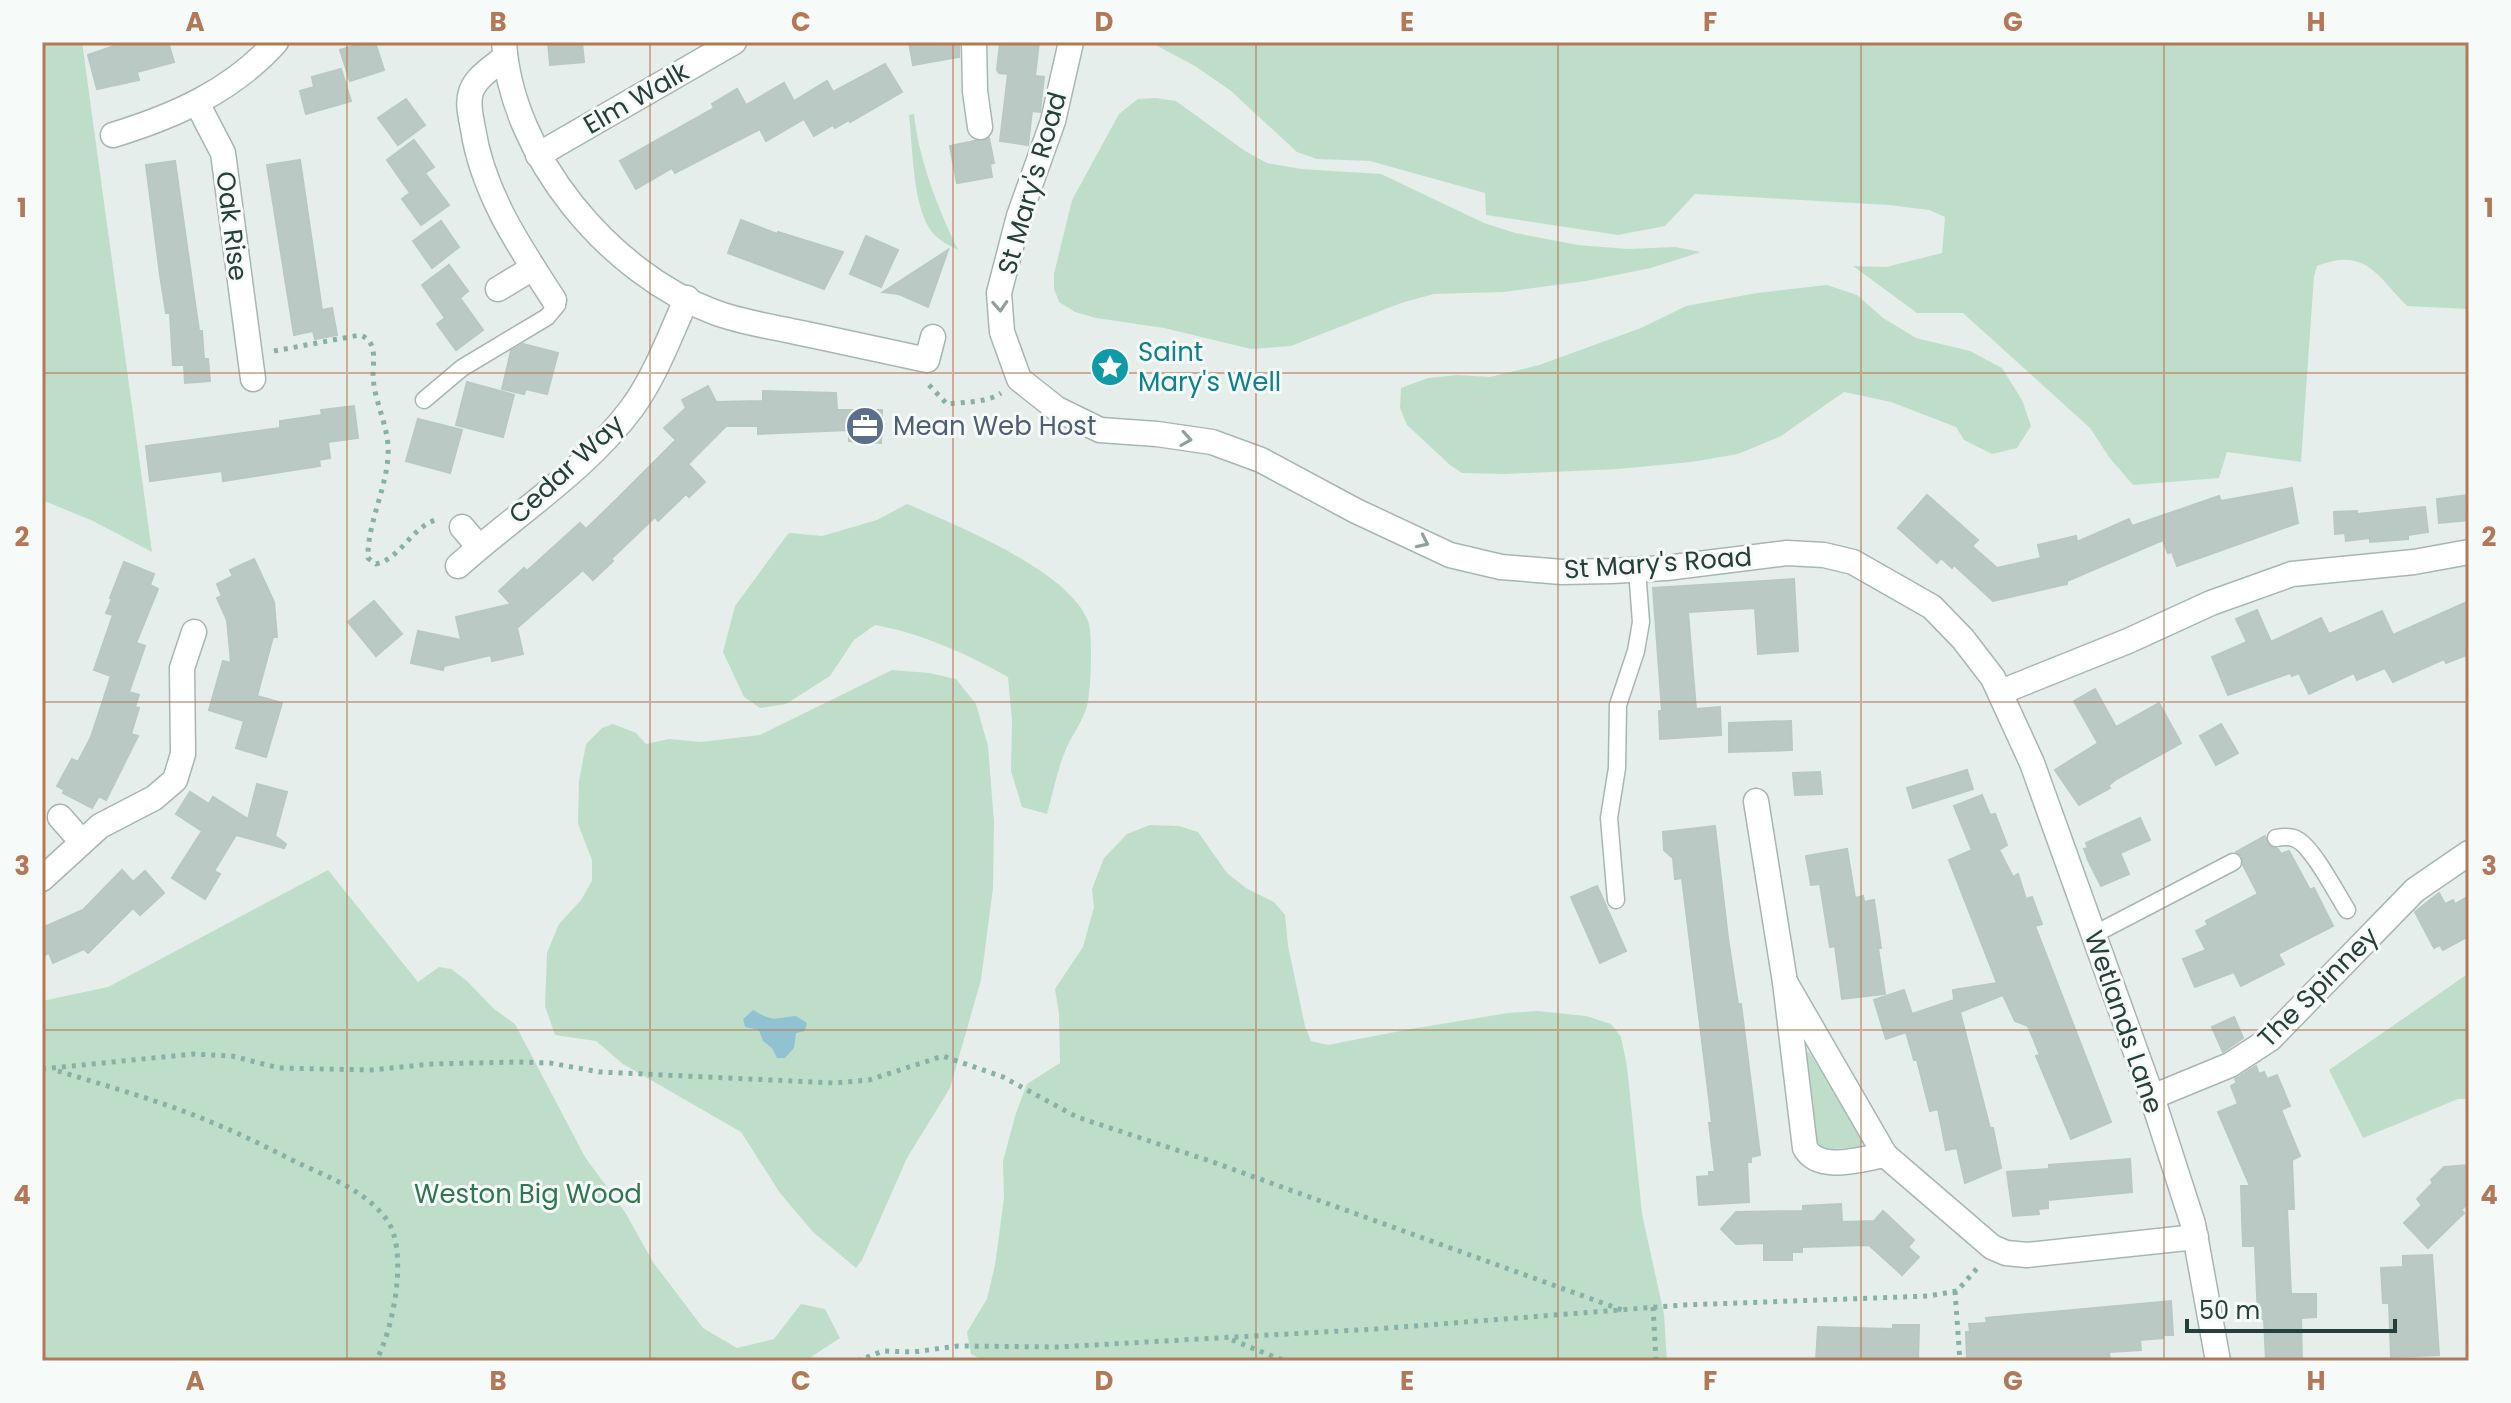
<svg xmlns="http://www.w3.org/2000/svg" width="2511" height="1403" viewBox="0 0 2511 1403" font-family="Poppins,sans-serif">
	<rect width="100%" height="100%" fill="#e5eeeb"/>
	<g fill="#bfdeca">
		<polygon points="42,42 82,42 152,552 93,521 42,500"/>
		<path d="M1150 42H2469V309L2407 306C2376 274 2365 247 2317 266L2314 276 2301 462 2227 452 2219 478 2133 485 2109 457 2090 428 1963 313H1917L1853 266 1886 267 1942 253 1945 217 1929 210 1889 205 1695 194 1665 226 1618 235 1486 215 1485 193 1370 161 1317 159 1297 152 1231 91 1195 66Z"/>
		<polygon points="1156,98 1176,101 1245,151 1267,163 1301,169 1381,174 1484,223 1515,233 1578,245 1628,249 1675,247 1701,252 1651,268 1586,281 1504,292 1434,294 1401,303 1291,346 1251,349 1164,328 1096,318 1075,312 1059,302 1054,289 1054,274 1072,200 1119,114 1138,99"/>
		<path d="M914 114C919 161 938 208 958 250 949 245 938 240 932 232 912 206 913 147 909 115Z"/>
		<polygon points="1827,285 1857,295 1883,318 1916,338 1970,351 2002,368 2022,400 2031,426 2017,448 1992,454 1964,440 1956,427 1891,402 1844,392 1781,436 1738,454 1691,462 1618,469 1505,474 1462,473 1450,465 1407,425 1400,408 1401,388 1428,378 1458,375 1490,377 1539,365 1641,328 1686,306 1757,293"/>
		<path d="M907 504C956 525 1068 570 1088 621 1093 633 1091 692 1087 706 1083 721 1072 735 1066 749 1057 770 1053 793 1047 814L1022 807 1011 771 1012 721 1008 677C965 653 923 634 875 625L854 640 830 676 786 704 760 708 744 697 723 652 735 606 787 535 790 533 822 536 877 520Z"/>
		<polygon points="892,670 929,673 956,679 976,704 988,746 994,822 993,888 981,980 950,1088 907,1158 862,1260 856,1268 813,1232 780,1193 741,1132 623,1064 596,1041 555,1035 545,1006 547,953 559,924 581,900 592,881 592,860 578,824 579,781 586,744 602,728 613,724 636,733 646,744 669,739 701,742 760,735"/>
		<polygon points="1150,825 1179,826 1198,832 1227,873 1246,888 1274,902 1285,915 1288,946 1305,1026 1311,1041 1328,1045 1405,1030 1508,1013 1537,1011 1586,1016 1611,1024 1621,1037 1627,1066 1642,1214 1664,1314 1667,1361 984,1361 971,1354 967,1332 987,1299 995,1265 1004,1198 1003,1161 1016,1113 1027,1084 1060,1063 1059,1014 1055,989 1083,947 1094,907 1092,889 1104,858 1127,834"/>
		<polygon points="328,870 418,982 439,967 451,969 467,981 494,1009 515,1024 585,1157 625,1212 653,1262 703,1328 737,1348 774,1339 801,1304 825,1309 840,1338 805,1361 42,1361 42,1001 108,987"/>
		<polygon points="2469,973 2469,1099 2458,1099 2363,1138 2329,1070"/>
		<polygon points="1805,1050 1810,1053 1860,1135 1862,1142 1860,1147 1817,1150"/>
	</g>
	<path fill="#90c2d1" d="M753 1010C775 1023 773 1018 796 1016L807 1023 805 1031 796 1033 794 1048 785 1058H777L772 1048 763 1041 759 1030 745 1027 743 1019Z"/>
	<g fill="#bbc9c4" stroke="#b8c8c2" stroke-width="2">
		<polygon points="126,42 168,42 174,62 137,72 139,80 97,89 88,55"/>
		<polygon points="366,42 375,42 384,70 350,81 340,50"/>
		<polygon points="548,42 582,42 584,62 550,65"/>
		<polygon points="909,42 959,42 959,57 913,65"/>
		<polygon points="1000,42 1039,42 1035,76 1044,77 1040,112 1032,111 1028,145 1000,141 1008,74 999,73 997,70"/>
		<polygon points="885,64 902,92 850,122 849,120 835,128 833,125 814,136 804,119 766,141 760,129 675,173 672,168 636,189 620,161 714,108 712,104 737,89 746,105 784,83 794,101 827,81 833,92"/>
		<polygon points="341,69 351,101 306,114 300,91 314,87 312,77"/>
		<polygon points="406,99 425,125 398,145 378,118"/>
		<polygon points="989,138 994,163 990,164 992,177 957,183 950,146"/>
		<polygon points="414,140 434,167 425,173 449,205 421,225 402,199 410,193 387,160"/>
		<polygon points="300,160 322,310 332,308 337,335 315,339 313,331 294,335 267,165"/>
		<polygon points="175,161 199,331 202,331 204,359 208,359 210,381 185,383 184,365 173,365 170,313 166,313 160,275 146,165"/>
		<polygon points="741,220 777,234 778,232 843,252 824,289 728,253"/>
		<polygon points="441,221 459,247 432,268 413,241"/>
		<polygon points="866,236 898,250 881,287 850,274"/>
		<polygon points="948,250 928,307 899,294 883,292"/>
		<polygon points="449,265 468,291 460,298 483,330 456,350 437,324 445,318 422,285"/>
		<polygon points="523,344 558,353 547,394 526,389 524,394 502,389 511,351"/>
		<polygon points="467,382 514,395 503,437 456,425"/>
		<polygon points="708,386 716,402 763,401 763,391 836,393 837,410 882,410 881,443 849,441 849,430 758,434 758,426 726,426 688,464 705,482 689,497 686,494 658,521 655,517 611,559 613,561 593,580 583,570 517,628 523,654 492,661 491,655 444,666 443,670 411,663 418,631 461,640 456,617 511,604 499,591 524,568 527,571 580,523 586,529 620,496 676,440 664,428 686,408 682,400"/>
		<polygon points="354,406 358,438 328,442 330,458 319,460 320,466 223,481 222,471 150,481 146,446 280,428 280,421 322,415 321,410"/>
		<polygon points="418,419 462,430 450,473 406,461"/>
		<polygon points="2292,488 2298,523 2177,566 2172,552 2168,553 2163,540 2067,581 2067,584 1993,601 1954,565 1952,568 1941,558 1937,563 1898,528 1927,495 1978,540 1972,546 1997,568 2041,558 2038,545 2076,536 2077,542 2129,519 2132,526 2219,496 2221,501"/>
		<polygon points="2469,495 2469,520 2439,523 2437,499"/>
		<polygon points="2425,507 2428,532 2408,535 2408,539 2370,542 2370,538 2346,541 2345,533 2335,534 2334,512 2357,511 2357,514"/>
		<polygon points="254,559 274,602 277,637 273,637 257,696 282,703 266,757 236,748 244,721 209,710 223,661 231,663 227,620 217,598 222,596 217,584 233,576 230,570"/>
		<polygon points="124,562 154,574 150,585 158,589 136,643 145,646 129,692 139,695 135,707 139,708 131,734 138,736 106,800 99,796 92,808 63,793 64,790 57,786 72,759 78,762 91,737 111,676 94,670 113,615 106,613 112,599 110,598"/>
		<polygon points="1794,579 1798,651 1758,654 1755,608 1688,612 1696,709 1720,707 1721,735 1660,739 1659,711 1662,711 1653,588"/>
		<polygon points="374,601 402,634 376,656 348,622"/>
		<polygon points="2469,601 2469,654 2446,663 2444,659 2393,682 2385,668 2357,680 2354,673 2309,694 2299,673 2292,676 2290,673 2228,695 2212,657 2247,642 2236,619 2257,610 2271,642 2321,618 2329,634 2382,611 2393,635"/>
		<polygon points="2095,689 2116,727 2159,703 2181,743 2115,780 2108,786 2110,788 2079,805 2055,770 2098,743 2074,701"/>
		<polygon points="1791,721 1792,750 1729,752 1729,723"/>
		<polygon points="2221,724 2238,753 2216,765 2200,736"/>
		<polygon points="1967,770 1973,789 1913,808 1907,788"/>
		<polygon points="1820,772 1822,794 1795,795 1793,773"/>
		<polygon points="257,784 287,792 275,836 286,844 284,848 236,835 214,871 220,874 205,899 172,878 202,831 176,814 190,792 209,804 213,797 248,819"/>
		<polygon points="1982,795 1990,815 1995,814 2007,845 1999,850 2013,877 2018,874 2026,899 2032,897 2042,924 2035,926 2111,1122 2071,1139 2036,1056 2040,1055 2028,1026 2015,1021 2003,995 1960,1012 1990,1128 1993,1128 2001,1168 1965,1183 1957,1148 1946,1150 1938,1109 1930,1111 1917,1060 1914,1060 1906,1032 1886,1039 1874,1000 1904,990 1912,1014 1954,1000 1953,990 1997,983 1949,860 1972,850 1954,806"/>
		<polygon points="2140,818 2150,840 2120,853 2129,874 2101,886 2089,862 2084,849 2088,848 2086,843"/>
		<polygon points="1715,826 1728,938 1738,1004 1741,1004 1760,1155 1751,1157 1751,1162 1747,1162 1749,1202 1699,1205 1697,1177 1709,1176 1709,1172 1715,1172 1709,1123 1712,1123 1682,878 1675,879 1673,858 1664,850 1663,832"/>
		<polygon points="2265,836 2268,845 2278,849 2281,854 2289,851 2310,890 2314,888 2333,926 2278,954 2284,964 2241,986 2234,972 2195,987 2183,959 2206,950 2196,931 2208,925 2206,921 2258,894 2243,865 2242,856 2236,852"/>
		<polygon points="1847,849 1855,898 1863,896 1864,902 1874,900 1881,948 1878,948 1885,994 1842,999 1835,946 1830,947 1820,884 1811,885 1806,856"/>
		<polygon points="122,870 133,882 145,871 164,893 140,915 133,908 88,953 84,949 53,963 49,953 42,956 42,928 83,910"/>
		<polygon points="1597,886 1626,951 1600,963 1571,897"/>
		<polygon points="2439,893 2445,904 2453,900 2455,904 2469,896 2469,936 2443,950 2440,945 2434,948 2415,912"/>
		<polygon points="2234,1017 2243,1038 2223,1052 2212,1027"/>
		<polygon points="2256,1066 2259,1074 2264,1072 2267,1079 2277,1075 2290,1106 2281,1110 2300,1156 2292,1160 2294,1209 2287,1209 2291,1294 2316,1294 2316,1317 2301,1318 2302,1361 2266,1361 2264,1319 2258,1319 2255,1246 2243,1246 2241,1186 2250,1186 2218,1112 2238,1104 2231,1086 2237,1083 2235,1079"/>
		<polygon points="2130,1159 2132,1192 2048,1200 2048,1208 2038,1209 2039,1214 2013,1216 2007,1172 2049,1169 2049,1165"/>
		<polygon points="2469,1165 2469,1202 2461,1210 2464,1213 2428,1248 2404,1223 2422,1205 2417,1199 2433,1183 2431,1180 2444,1167"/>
		<polygon points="1841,1204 1842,1222 1874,1221 1883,1211 1914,1240 1908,1247 1919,1257 1902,1275 1869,1245 1802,1247 1802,1252 1792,1252 1792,1260 1764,1260 1764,1243 1736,1244 1721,1229 1736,1212 1803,1211 1803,1206"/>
		<polygon points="2432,1255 2439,1355 2391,1357 2389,1303 2383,1303 2381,1268 2403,1267 2403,1256"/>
		<polygon points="2171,1301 2173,1335 2163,1335 2163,1338 2140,1340 2141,1350 2109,1352 2110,1361 1967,1361 1966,1332 1970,1332 1969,1324 1987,1323 1986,1318"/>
		<polygon points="1893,1325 1919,1325 1918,1361 1816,1361 1818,1327 1893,1329"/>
	</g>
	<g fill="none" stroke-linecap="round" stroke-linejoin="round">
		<g stroke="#a8b6b2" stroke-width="19">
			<g id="service">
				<polyline points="424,400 462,368 547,317 557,305 554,300"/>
				<path d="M2276 838C2282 837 2290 836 2296 839 2313 847 2336 893 2347 910"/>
				<polyline points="1616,900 1609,818 1617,768 1618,705 1636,651 1641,622 1637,570"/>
				<polyline points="2093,935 2233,862"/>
			</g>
		</g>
		<g stroke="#a8b6b2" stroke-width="27">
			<g id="minor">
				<path d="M504 42C511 155 609 273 714 312 740 322 769 326 796 332 840 341 884 351 927 360L933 337"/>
				<polyline points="974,42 975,91 980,127"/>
				<polyline points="1071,42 1053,121 1019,216 999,293 1002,332 1019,379 1057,409 1100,430 1157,434 1212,442 1261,460 1356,511 1450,555 1501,567 1562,572 1611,571 1666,568 1787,553 1824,555 1853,562 1932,607 1963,639 1993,678 2032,763 2152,1097 2193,1224 2218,1361"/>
				<path d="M505 57C493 67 476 77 471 92 467 104 471 117 473 129 483 193 519 246 554 300"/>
				<polyline points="197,103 223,153 253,379"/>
				<path d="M113 135C175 116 232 91 276 42"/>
				<polyline points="538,155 734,42"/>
				<polyline points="498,289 533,268"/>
				<polyline points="462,527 479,547"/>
				<path d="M458 566C516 514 585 471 632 408 656 375 670 335 687 298"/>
				<polyline points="2001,692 2128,641 2211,603 2292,574 2414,562 2469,552"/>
				<path d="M1756 801 1785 982 1805 1148C1819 1173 1861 1159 1885 1155"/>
				<polyline points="60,817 82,842"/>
				<polyline points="42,879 100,826 154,798 175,780 183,754 182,668 194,632"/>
				<polyline points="1785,982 1885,1155 1992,1247 2006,1253 2027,1255 2196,1237"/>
				<polyline points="2152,1097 2230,1065 2270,1039 2415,890 2469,853"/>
			</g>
		</g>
		<g stroke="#87b1a6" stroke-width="5" stroke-dasharray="4 6" stroke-linecap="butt">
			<path d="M274 351 360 335C378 341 373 361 373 377 375 405 390 428 388 456 386 490 367 525 368 558L376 564C402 558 412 525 439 519"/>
			<path d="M929 385 947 404C964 402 986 403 1001 393"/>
			<polyline points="42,1069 193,1054 232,1056 279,1068 372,1070 431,1064 518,1062 550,1063 600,1072 835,1083 869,1080 943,1056 1003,1077 1077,1117 1210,1161 1622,1310"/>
			<path d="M58 1071C114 1088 171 1104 225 1128 249 1138 272 1150 296 1162 328 1177 365 1190 387 1220 409 1252 393 1330 376 1361"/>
			<polyline points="1955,1291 1960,1361"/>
			<polyline points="1653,1307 1656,1361"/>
			<polyline points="1232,1340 1285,1361"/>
			<polyline points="42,1359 51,1361"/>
			<polyline points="857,1361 883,1351 913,1352 958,1346 1058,1347 1376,1329 1683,1305 1929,1296 1957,1291 1980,1265"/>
		</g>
		<use href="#service" stroke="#fff" stroke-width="16"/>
		<use href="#minor" stroke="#fff" stroke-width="24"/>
	</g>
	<defs><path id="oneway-chevron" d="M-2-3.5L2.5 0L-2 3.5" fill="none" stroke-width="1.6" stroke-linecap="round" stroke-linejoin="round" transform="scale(2)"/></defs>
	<g stroke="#92a09c">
		<use href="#oneway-chevron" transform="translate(1000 306) rotate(87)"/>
		<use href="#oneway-chevron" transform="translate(1186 439) rotate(9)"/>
		<use href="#oneway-chevron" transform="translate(1423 542) rotate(25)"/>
	</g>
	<path fill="none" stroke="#b27857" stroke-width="2" stroke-opacity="0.55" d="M347 42V1361M650 42V1361M953 42V1361M1256 42V1361M1558 42V1361M1861 42V1361M2164 42V1361M42 373H2469M42 702H2469M42 1030H2469"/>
	<defs>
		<g id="sight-disc" transform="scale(2)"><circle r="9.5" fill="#0f9aa8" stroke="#f6faf8"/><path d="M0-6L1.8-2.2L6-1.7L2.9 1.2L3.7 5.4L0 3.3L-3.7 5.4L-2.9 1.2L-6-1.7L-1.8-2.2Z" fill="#fff"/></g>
		<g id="office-disc" transform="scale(2)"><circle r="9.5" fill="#5c6f8a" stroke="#f6faf8"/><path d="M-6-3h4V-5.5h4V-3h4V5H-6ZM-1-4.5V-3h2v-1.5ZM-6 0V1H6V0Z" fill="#fff"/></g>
	</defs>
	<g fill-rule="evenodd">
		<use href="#sight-disc" x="1110" y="367"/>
		<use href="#office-disc" x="865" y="426"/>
	</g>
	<g text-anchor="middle" stroke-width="6" stroke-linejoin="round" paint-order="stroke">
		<g font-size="26" fill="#25403a" stroke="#f6faf8">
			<text transform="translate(636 98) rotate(-30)" y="9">Elm Walk</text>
			<text transform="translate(1032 183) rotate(-74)" y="9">St Mary's Road</text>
			<text transform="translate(232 226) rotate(83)" y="9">Oak Rise</text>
			<text transform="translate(566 469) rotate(-43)" y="9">Cedar Way</text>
			<text transform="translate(1658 563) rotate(-4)" y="9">St Mary's Road</text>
			<text transform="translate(2318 987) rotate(-45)" y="9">The Spinney</text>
			<text transform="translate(2124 1022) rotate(71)" y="9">Wetlands Lane</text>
		</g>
		<g font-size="26" fill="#0d838f" stroke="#f6faf8" text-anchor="start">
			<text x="1138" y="361">Saint<tspan x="1138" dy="30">Mary's Well</tspan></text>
		</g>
		<g font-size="26" fill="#4e5e75" stroke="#f6faf8" text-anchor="start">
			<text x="893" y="435">Mean Web Host</text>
		</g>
		<g font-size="26" fill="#307650" stroke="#f6faf8">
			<text x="528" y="1203">Weston Big Wood</text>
		</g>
	</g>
	<rect width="2511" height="1403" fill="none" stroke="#f6faf8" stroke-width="88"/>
	<path d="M2187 1319v12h208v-12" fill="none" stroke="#25403a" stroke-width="4"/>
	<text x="2199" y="1319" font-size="24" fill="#25403a" stroke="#f6faf8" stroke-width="6" paint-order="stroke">50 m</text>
	<rect x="44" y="44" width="2423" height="1315" fill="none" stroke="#b27857" stroke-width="3"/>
	<g font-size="26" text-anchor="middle" font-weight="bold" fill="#b27857">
		<text x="195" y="31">A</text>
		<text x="498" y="31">B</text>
		<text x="801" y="31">C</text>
		<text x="1104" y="31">D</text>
		<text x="1407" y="31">E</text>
		<text x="1710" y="31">F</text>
		<text x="2013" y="31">G</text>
		<text x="2316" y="31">H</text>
		<text x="22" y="217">1</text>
		<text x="2489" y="217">1</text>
		<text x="22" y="546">2</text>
		<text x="2489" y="546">2</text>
		<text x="22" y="875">3</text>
		<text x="2489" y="875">3</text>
		<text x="22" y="1204">4</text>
		<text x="2489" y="1204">4</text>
		<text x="195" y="1390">A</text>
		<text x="498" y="1390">B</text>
		<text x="801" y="1390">C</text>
		<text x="1104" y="1390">D</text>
		<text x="1407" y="1390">E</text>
		<text x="1710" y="1390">F</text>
		<text x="2013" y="1390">G</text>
		<text x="2316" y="1390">H</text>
	</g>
</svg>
